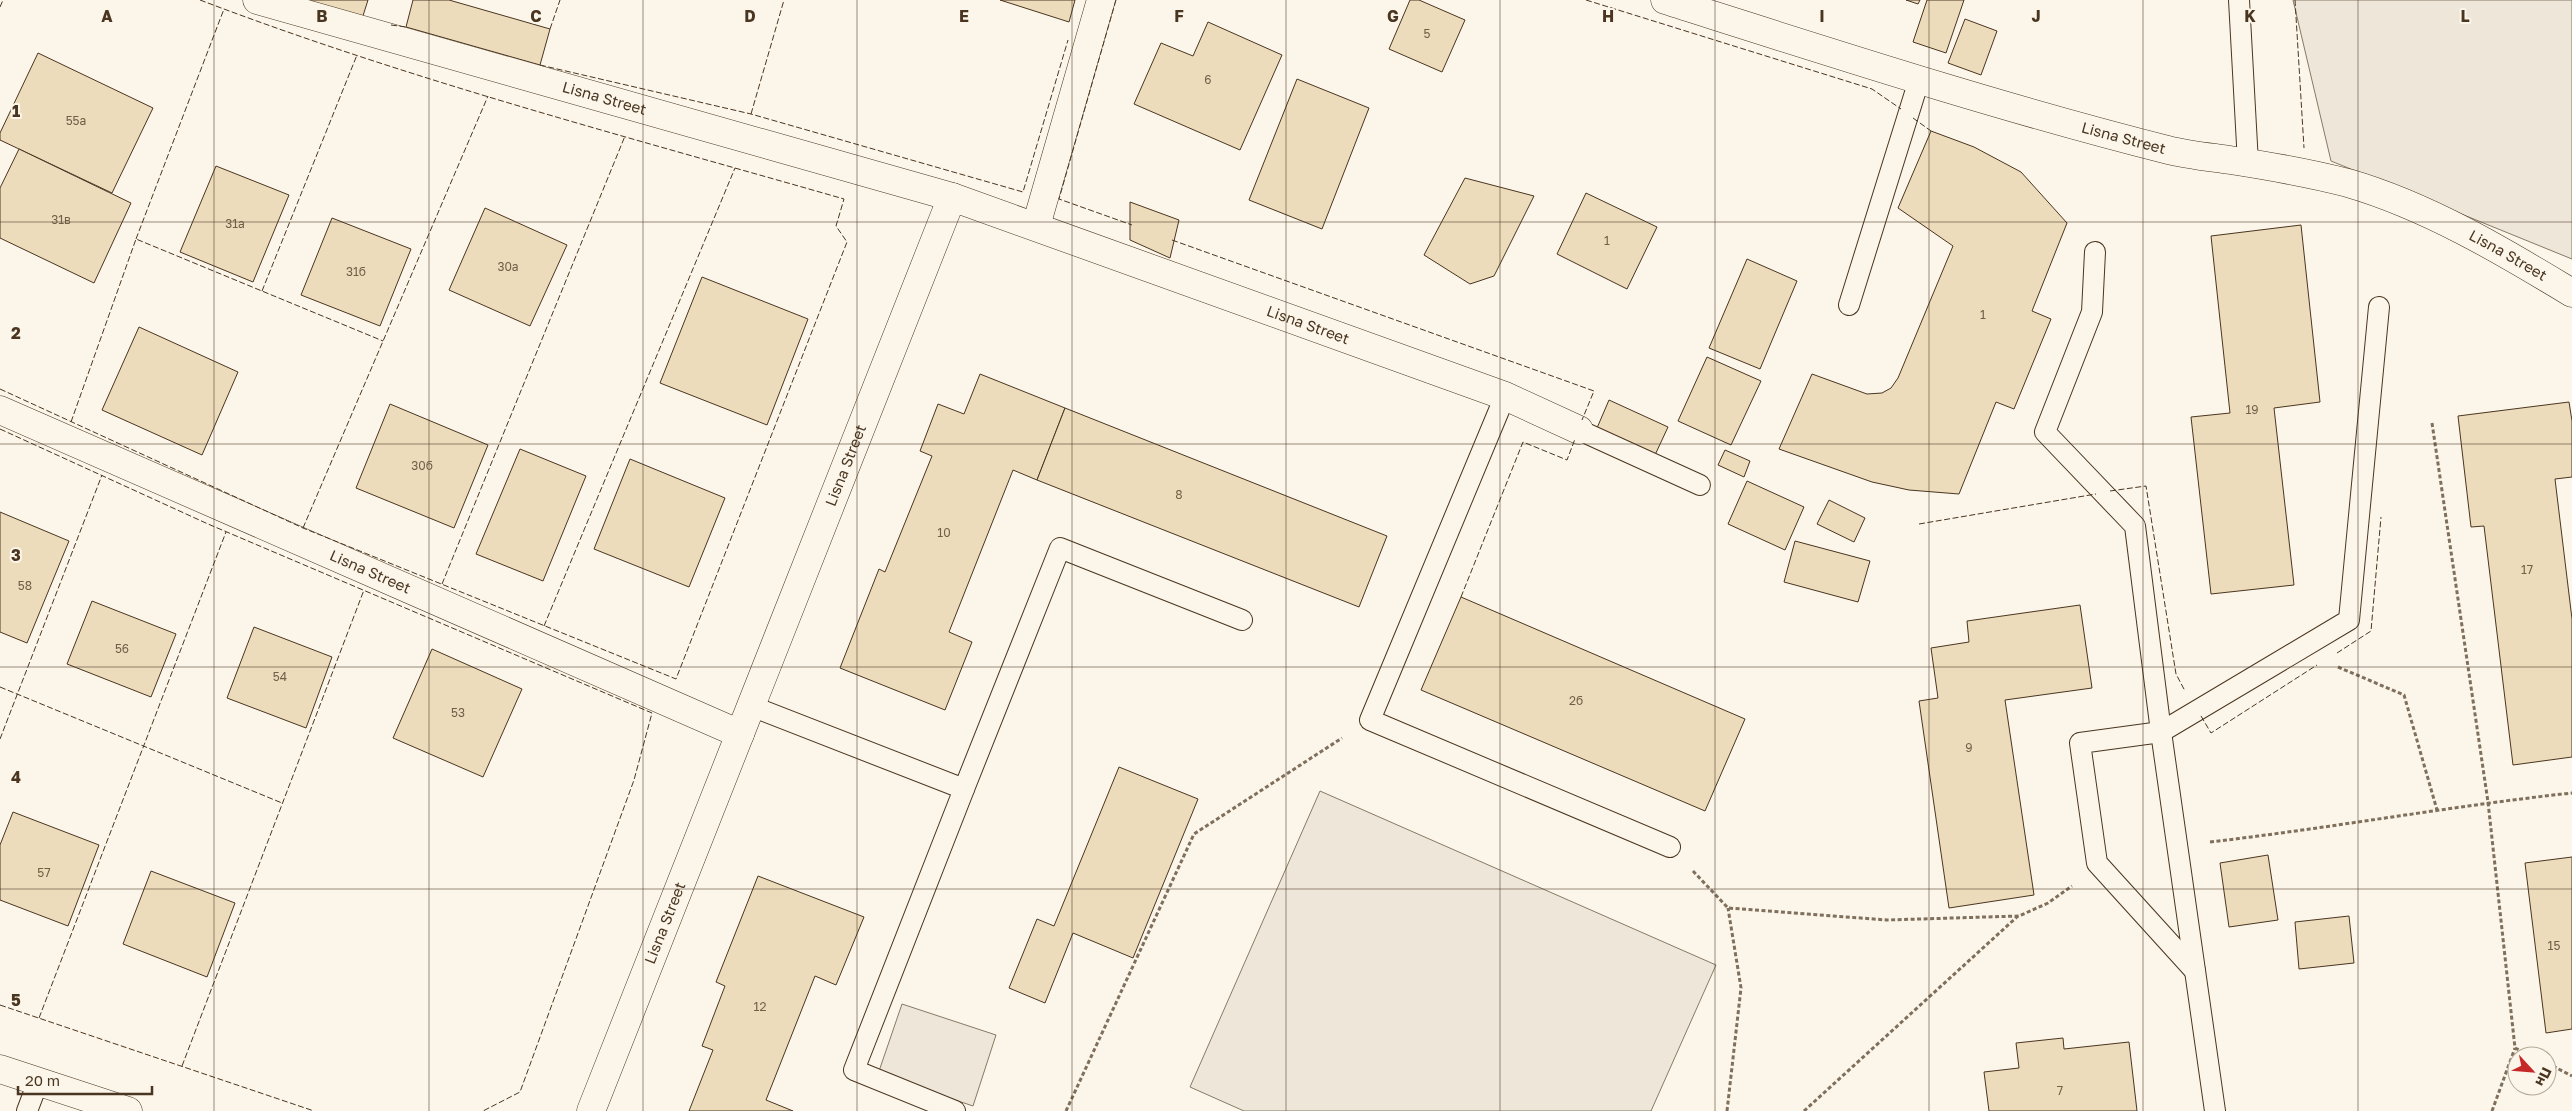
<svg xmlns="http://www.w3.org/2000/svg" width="2572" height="1111" viewBox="0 0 2572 1111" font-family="'Golos Text',sans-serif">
	<rect width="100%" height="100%" fill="#fbf6e9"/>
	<g fill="#ede6d9" stroke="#887966">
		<polygon points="2293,0 2572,0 2572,259 2331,161"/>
		<polygon points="1320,791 1716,965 1651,1111 1244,1111 1190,1087"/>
		<polygon points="902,1004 996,1035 973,1106 878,1074"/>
	</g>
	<g fill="#ecdcbc" stroke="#4a3520">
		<polygon points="294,0 368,0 361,22"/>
		<polygon points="413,0 449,0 550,29 540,65 406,27"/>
		<polygon points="1000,0 1075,0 1069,22"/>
		<polygon points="1410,0 1419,0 1465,20 1442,72 1389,49"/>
		<polygon points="1906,0 1920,0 1918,4"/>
		<polygon points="1927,0 1964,0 1946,53 1913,42"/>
		<polygon points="1965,19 1997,31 1981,75 1948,63"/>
		<polygon points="1208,22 1282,55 1240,150 1134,104 1161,43 1193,56"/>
		<polygon points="38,53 153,108 112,193 0,140 0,133"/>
		<polygon points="1297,79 1369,108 1322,229 1249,200"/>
		<polygon points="1931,131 1974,147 2021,172 2067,223 2032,311 2051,319 2014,409 1996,402 1959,494 1909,490 1872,482 1779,449 1812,374 1867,394 1882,393 1891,388 1898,378 1953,246 1898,208"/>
		<polygon points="19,149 131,203 94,283 0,238 0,188"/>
		<polygon points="216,166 289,195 253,282 180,252"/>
		<polygon points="1465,178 1534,196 1494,276 1470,284 1424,255"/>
		<polygon points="1586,193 1657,227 1627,289 1557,254"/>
		<polygon points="1130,202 1179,220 1170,258 1130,240"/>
		<polygon points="485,208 567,245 530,326 449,290"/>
		<polygon points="332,218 411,249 380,326 301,295"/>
		<polygon points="2301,225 2320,402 2274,408 2294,585 2211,594 2191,417 2230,413 2211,236"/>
		<polygon points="1747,259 1797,281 1760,369 1709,348"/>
		<polygon points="702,277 808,319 767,425 660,383"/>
		<polygon points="139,327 238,372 202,455 102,410"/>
		<polygon points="1707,357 1761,381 1731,445 1678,421"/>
		<polygon points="980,374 1065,408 1037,480 1013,470 949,632 972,642 945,710 840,668 879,569 885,572 932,456 920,451 938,404 964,414"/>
		<polygon points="1609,400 1668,427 1655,455 1597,428"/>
		<polygon points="2569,402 2572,421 2572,477 2555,479 2572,619 2572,757 2513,765 2484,526 2471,527 2458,416"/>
		<polygon points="390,404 488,445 454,528 356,488"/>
		<polygon points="1065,408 1387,536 1359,607 1037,480"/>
		<polygon points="520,449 586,476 543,581 476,554"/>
		<polygon points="1725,450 1750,461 1744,477 1718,465"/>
		<polygon points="630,459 725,498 689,587 594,549"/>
		<polygon points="1747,481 1804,507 1785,550 1728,524"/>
		<polygon points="1829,500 1865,518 1854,542 1817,524"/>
		<polygon points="0,512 69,541 27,643 0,632"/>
		<polygon points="1795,541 1870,561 1858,602 1784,582"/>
		<polygon points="1461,597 1745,719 1705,811 1421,690"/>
		<polygon points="92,601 176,634 151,697 67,664"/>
		<polygon points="2080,605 2092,688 2005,700 2034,895 1949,908 1919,701 1938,698 1931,648 1969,642 1967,621"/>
		<polygon points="254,627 332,657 306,728 227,698"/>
		<polygon points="432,649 522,689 483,777 393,738"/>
		<polygon points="1119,767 1198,799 1133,958 1073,933 1045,1003 1009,988 1037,919 1054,926"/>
		<polygon points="13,812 99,845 68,926 0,900 0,845"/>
		<polygon points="2268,855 2278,920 2229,927 2220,863"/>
		<polygon points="2572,857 2572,1029 2546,1033 2525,863"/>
		<polygon points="151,871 235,903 207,977 123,944"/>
		<polygon points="758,876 864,917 836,985 815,976 766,1100 793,1111 689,1111 713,1050 702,1046 725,986 716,982"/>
		<polygon points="2349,916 2354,963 2299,969 2295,922"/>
		<polygon points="2063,1038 2064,1049 2129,1042 2137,1111 1989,1111 1984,1072 2019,1068 2016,1043"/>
	</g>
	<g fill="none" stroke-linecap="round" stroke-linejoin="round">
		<g stroke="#4a3520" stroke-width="22">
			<g id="lane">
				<polyline points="2239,0 2248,163"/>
				<polyline points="2095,252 2092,312 2045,432 2135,526 2161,732 2215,1111"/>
				<polyline points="1849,305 1919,80"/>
				<polyline points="1505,396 1370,720 1670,847"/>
				<polyline points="1579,430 1700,485"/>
				<polyline points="751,706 964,789 1060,548 1242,620"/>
				<polyline points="2195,971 2097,863 2080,743 2161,732 2349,620 2379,307"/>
				<polyline points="27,1111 38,1082"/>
				<polyline points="955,1111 854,1070 964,789"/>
			</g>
		</g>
		<g stroke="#4a3520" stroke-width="29">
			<g id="street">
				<path id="s1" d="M257 0 952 197"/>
				<path id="s2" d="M1665 0C1832 53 1998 107 2168 150 2188 155 2209 157 2230 160 2269 166 2309 173 2348 183 2427 206 2501 250 2572 293"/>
				<polyline points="1036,226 1101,0"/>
				<path id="s3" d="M0 410 740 734"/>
				<path id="s4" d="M591 1111 952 197 1505 396 1579 430"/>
			</g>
		</g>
		<g stroke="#4a3520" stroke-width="29">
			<polyline id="secondary" points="0,1069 128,1111"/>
		</g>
		<g stroke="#7f6f5c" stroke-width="3" stroke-dasharray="4 2.5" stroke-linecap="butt">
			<polyline points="2432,423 2488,802 2515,1048 2532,1056"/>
			<polyline points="2338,667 2404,695 2437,810"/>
			<path d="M2210 842C2331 828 2451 806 2572 793"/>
			<polyline points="1693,871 1728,908 1887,920 2019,916 2048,903 2072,886"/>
			<polyline points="2547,1063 2572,1076"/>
			<polyline points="1066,1111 1194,834 1342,738"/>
			<polyline points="1727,1111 1741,988 1728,908"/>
			<polyline points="1804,1111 2018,916"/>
			<polyline points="2492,1111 2515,1048"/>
		</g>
		<use href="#lane" stroke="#fbf6e9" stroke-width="20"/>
		<use href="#street" stroke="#fbf6e9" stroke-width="28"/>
		<use href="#secondary" stroke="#fbf6e9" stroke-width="28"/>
		<g stroke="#4a3520" stroke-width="1" stroke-dasharray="6 2.5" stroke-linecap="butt">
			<polyline points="1116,0 1059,199 1132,225"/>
			<polyline points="1586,0 1872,89 1901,109"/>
			<polyline points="2295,0 2304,148"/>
			<polyline points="0,7 3,0"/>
			<polyline points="391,25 406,27"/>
			<polyline points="550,29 560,0"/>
			<polyline points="540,65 751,114 1023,192 1068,40"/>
			<polyline points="751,114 784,0"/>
			<polyline points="1913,118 1931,131"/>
			<polyline points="136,239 224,9"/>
			<polyline points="1172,240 1594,391 1582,420"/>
			<polyline points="262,291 357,55"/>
			<path d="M0 389 303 528 676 679 847 242 836 226 844 199C628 137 410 80 200 0"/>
			<polyline points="71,422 136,239 383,341"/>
			<polyline points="0,429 208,524 652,713 634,780 520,1092 483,1111"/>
			<polyline points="2110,491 2146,486 2176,674 2185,691"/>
			<polyline points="1919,524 2096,494"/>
			<polyline points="303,528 488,96"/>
			<polyline points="442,584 625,136"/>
			<polyline points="1461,597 1523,442 1567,460 1575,439"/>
			<polyline points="544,626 735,168"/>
			<polyline points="2337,653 2371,631 2381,517"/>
			<polyline points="0,687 282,803"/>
			<polyline points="2201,716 2211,733 2317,665"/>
			<polyline points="0,739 102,475"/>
			<polyline points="0,1005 314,1111"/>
			<polyline points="39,1018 226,532"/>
			<polyline points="182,1066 364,590"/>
		</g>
	</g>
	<path fill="none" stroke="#4a3520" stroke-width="1" stroke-opacity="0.55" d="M214 0V1111M429 0V1111M643 0V1111M857 0V1111M1072 0V1111M1286 0V1111M1500 0V1111M1715 0V1111M1929 0V1111M2143 0V1111M2358 0V1111M0 222H2572M0 444H2572M0 667H2572M0 889H2572"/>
	<g text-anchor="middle" stroke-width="4" stroke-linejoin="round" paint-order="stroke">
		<g font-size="12" fill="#725f47">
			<text x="1427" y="38">5</text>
			<text x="1208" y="84">6</text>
			<text x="76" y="125">55а</text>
			<text x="61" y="224">31в</text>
			<text x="235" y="228">31а</text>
			<text x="1607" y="245">1</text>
			<text x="508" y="271">30а</text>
			<text x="356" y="276">31б</text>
			<text x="1983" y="319">1</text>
			<text x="2252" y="414">19</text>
			<text x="422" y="470">30б</text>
			<text x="1179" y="499">8</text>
			<text x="944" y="537">10</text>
			<text x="2527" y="574">17</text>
			<text x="25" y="590">58</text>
			<text x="122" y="653">56</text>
			<text x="280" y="681">54</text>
			<text x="1576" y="705">2б</text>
			<text x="458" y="717">53</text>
			<text x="1969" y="752">9</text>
			<text x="44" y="877">57</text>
			<text x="2554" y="950">15</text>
			<text x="760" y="1011">12</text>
			<text x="2060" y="1095">7</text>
		</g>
		<g font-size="15" fill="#4a3520" stroke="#fbf6e9">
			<text dy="5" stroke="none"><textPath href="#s1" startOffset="361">Lisna Street</textPath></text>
			<text dy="5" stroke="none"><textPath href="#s2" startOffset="479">Lisna Street</textPath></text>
			<text dy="5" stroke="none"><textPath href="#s2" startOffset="884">Lisna Street</textPath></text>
			<text dy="5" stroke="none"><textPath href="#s4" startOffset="1361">Lisna Street</textPath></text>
			<text dy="5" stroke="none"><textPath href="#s4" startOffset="694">Lisna Street</textPath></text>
			<text dy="5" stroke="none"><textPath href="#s3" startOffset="404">Lisna Street</textPath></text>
			<text dy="5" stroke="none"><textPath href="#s4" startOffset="202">Lisna Street</textPath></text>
		</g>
	</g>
	<g font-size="16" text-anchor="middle" font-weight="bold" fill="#4a3520" stroke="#fbf6e9" stroke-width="4" stroke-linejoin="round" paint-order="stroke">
		<text x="107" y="22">A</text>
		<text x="322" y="22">B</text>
		<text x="536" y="22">C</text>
		<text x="750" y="22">D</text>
		<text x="964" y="22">E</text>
		<text x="1179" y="22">F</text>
		<text x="1393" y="22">G</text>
		<text x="1608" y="22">H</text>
		<text x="1822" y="22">I</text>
		<text x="2036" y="22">J</text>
		<text x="2250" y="22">K</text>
		<text x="2465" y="22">L</text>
		<text x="16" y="117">1</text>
		<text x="16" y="339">2</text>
		<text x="16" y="561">3</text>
		<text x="16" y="783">4</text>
		<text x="16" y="1006">5</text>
	</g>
	<g transform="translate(2532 1071) rotate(116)"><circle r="24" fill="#fbf6e9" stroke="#b4a999"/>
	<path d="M0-4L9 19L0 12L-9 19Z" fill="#c62828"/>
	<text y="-8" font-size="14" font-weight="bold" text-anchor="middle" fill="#4a3520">Пн</text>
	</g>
	<path d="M18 1086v8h134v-8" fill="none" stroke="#4a3520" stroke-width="2.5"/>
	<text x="25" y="1086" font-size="15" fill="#4a3520" stroke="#fbf6e9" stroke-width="4" paint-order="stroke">20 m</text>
</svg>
